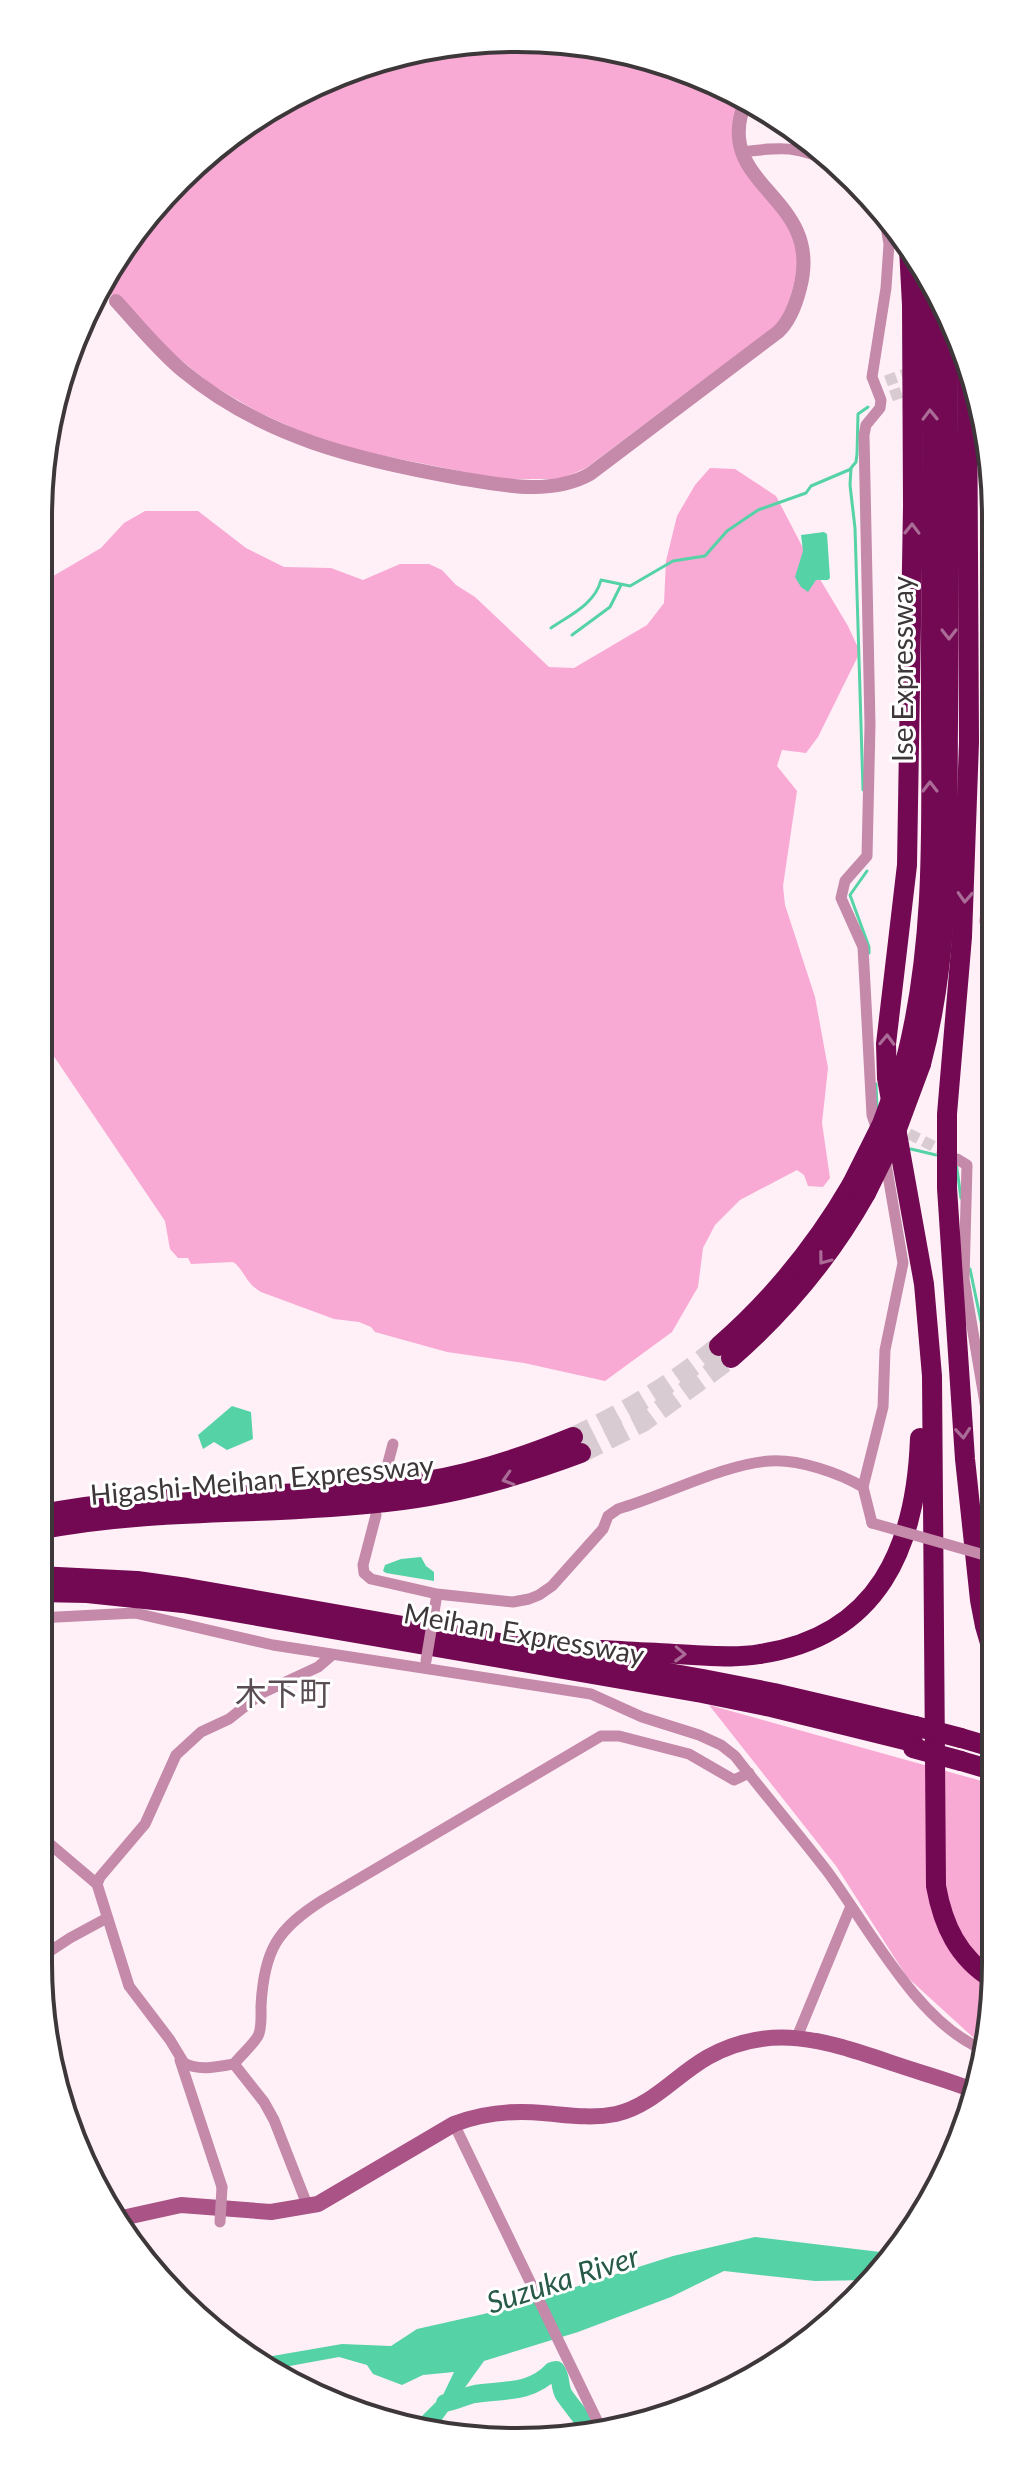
<svg xmlns="http://www.w3.org/2000/svg" width="1034" height="2480" viewBox="0 0 1034 2480" font-family="Lato,'Noto Sans JP',sans-serif">
	<rect width="100%" height="100%" fill="#fff0f7"/>
	<g fill="#f8a9d4">
		<path d="M485 39 671 63 740 97C736 114 730 130 735 146 750 205 816 215 793 287 789 302 785 315 775 326L586 468 561 479H499L360 451 302 432 258 412 212 385 167 349 126 304 105 291 157 202 305 88Z"/>
		<path d="M710 468 735 469 776 496 815 571 848 626 860 652 818 737 806 753 782 750 777 766 797 791 783 886 785 905 815 997 828 1068 822 1123 830 1178 823 1187 808 1186 804 1175 797 1170 740 1200 715 1225 703 1248 698 1287 672 1332 605 1381 524 1363 447 1352 375 1332 371 1327 359 1322 334 1319 261 1292C245 1283 244 1269 233 1262L191 1264 188 1258H178L170 1249 165 1221 53 1055 38 1041V590L43 582 101 548 124 523 145 511H198L246 548 284 567 331 568 363 580 400 564H429L442 570 456 585 475 597 549 667 574 668 647 625 664 603 666 561 677 516 695 485Z"/>
		<polygon points="993,878 993,950 979,922 984,886"/>
		<polygon points="709,1705 996,1785 996,1963 983,2041 976,2040 907,1977 836,1866"/>
	</g>
	<g fill="#56d2a7">
		<polygon points="824,532 827,534 830,578 828,580 816,580 808,592 801,587 795,577 803,551 801,535"/>
		<polygon points="232,1406 251,1412 253,1439 227,1450 214,1442 203,1449 198,1435"/>
		<polygon points="421,1557 426,1566 434,1572 434,1581 386,1573 383,1571 385,1565 401,1559"/>
		<polygon points="755,2237 897,2254 870,2280 815,2281 724,2271 671,2297 578,2332 484,2361 441,2421 429,2429 414,2424 443,2395 454,2372 423,2375 402,2385 373,2374 367,2365 339,2357 268,2370 255,2359 342,2344 391,2346 417,2329 506,2309 673,2256"/>
	</g>
	<g fill="none" stroke-linecap="round" stroke-linejoin="round">
		<g stroke="#56d2a7" stroke-width="3">
			<path d="M551 628C570 615 595 604 601 580L630 586 673 561 705 556 727 531 758 510 806 493 811 486 851 469"/>
			<polyline points="572,635 610,607 621,585"/>
			<polyline points="863,790 855,528 850,485 851,468 856,462 857,454 858,414 868,407"/>
			<polyline points="867,871 850,895 869,947 869,953"/>
			<polyline points="876,1084 877,1108"/>
			<polyline points="911,1149 936,1155"/>
			<polyline points="956,1162 961,1198"/>
			<polyline points="970,1269 984,1336 994,1342"/>
		</g>
		<path stroke="#56d2a7" stroke-width="18" d="M445 2403C455 2401 465 2396 475 2394 503 2390 532 2393 552 2371L556 2370C562 2378 559 2387 564 2395 573 2408 584 2420 592 2433"/>
		<g stroke="#d8cbd1" stroke-width="11" stroke-dasharray="11 5.5" stroke-linecap="butt">
			<polyline points="886,381 916,370"/>
			<polyline points="891,396 913,388"/>
			<polyline points="894,1126 950,1155"/>
		</g>
		<g stroke="#d8cbd1" stroke-width="20" stroke-dasharray="20 10" stroke-linecap="butt">
			<path d="M573 1437C626 1412 674 1383 719 1346"/>
			<polyline points="581,1453 643,1422 731,1358"/>
		</g>
		<g stroke="#c589aa" stroke-width="11">
			<path d="M741 152C782 147 798 145 836 165"/>
			<polyline points="848,176 884,215 889,244 886,288 872,377 881,400 880,408 866,425 864,435 870,725 867,856 845,881 841,898 863,947 872,1115 877,1130"/>
			<polyline points="957,1159 967,1165 964,1279 995,1462"/>
			<polyline points="385,1474 393,1444"/>
			<polyline points="863,1487 883,1407 885,1350 903,1263 885,1158"/>
			<path d="M376 1515 363 1565 364 1573 371 1579 437 1594 513 1602 529 1599 539 1595 552 1586 603 1529 608 1516 618 1509C664 1496 724 1464 770 1461 799 1459 839 1473 863 1487L872 1523"/>
			<path d="M38 1618 135 1613 273 1645 591 1694 642 1717 699 1735 721 1745 735 1756C765 1795 797 1832 827 1871 868 1926 917 2022 982 2049"/>
			<path d="M38 1834 97 1884 129 1986 170 2040 184 2063C198 2071 218 2067 234 2064 241 2055 252 2046 258 2036 262 2029 261 2014 261 2006 264 1950 277 1929 323 1900L601 1736H619L689 1754 734 1780 749 1773"/>
			<polyline points="97,1884 100,1877 145,1824 176,1755 201,1732 229,1719 262,1693 318,1667 332,1655"/>
			<polyline points="38,1959 70,1938 107,1918"/>
			<polyline points="797,2037 851,1906"/>
			<polyline points="180,2060 222,2187"/>
			<polyline points="234,2064 264,2102 274,2120 308,2207"/>
			<polyline points="454,2124 603,2433"/>
		</g>
		<path stroke="#c589aa" stroke-width="14" d="M116 301C138 325 158 350 183 371 264 438 358 460 459 478 501 485 551 496 590 474L778 332C790 321 796 304 800 288 825 194 709 187 746 100"/>
		<path stroke="#a95386" stroke-width="16" d="M122 2218 181 2205 271 2212 318 2204 454 2124C483 2113 512 2110 543 2113 567 2115 591 2119 616 2114 652 2106 676 2075 708 2057 773 2021 829 2042 895 2064 921 2073 949 2080 975 2091"/>
		<g stroke="#720952" stroke-width="20">
			<path d="M909 248 912 305 913 506 907 865 886 1044 887 1078 924 1284 932 1376 936 1886C943 1925 958 1958 993 1979"/>
			<polyline points="967,372 969,742 962,937 947,1114 947,1188 965,1459 980,1600 985,1626 995,1660"/>
			<path d="M906 1059C939 930 930 798 931 666 931 537 935 407 928 278"/>
			<path d="M921 1064C951 952 947 836 948 722 949 582 949 443 946 304"/>
			<path d="M719 1346C773 1299 816 1246 852 1184"/>
			<path d="M731 1358C786 1310 830 1257 866 1193"/>
			<path d="M38 1515C164 1489 294 1501 421 1482 474 1474 524 1457 573 1437"/>
			<path d="M38 1530C152 1507 270 1516 386 1502 454 1495 517 1477 581 1453"/>
			<polyline points="38,1576 137,1581 187,1588 703,1679 774,1693 915,1726"/>
			<polyline points="38,1592 87,1593 183,1603 702,1693 771,1707 913,1742"/>
			<path d="M602 1650C632 1652 663 1653 693 1655 715 1656 738 1658 760 1654 879 1636 916 1547 920 1438"/>
			<polyline points="961,1738 995,1748"/>
			<polyline points="961,1761 995,1771"/>
		</g>
		<g stroke="#c589aa" stroke-width="11">
			<polyline points="872,1523 995,1558"/>
			<polyline points="426,1661 436,1600"/>
			<polyline points="220,2222 222,2187"/>
		</g>
		<g stroke="#720952" stroke-width="20">
			<polyline points="852,1184 882,1124 906,1059"/>
			<polyline points="866,1193 895,1134 921,1064"/>
			<polyline points="915,1726 961,1738"/>
			<polyline points="913,1748 961,1761"/>
		</g>
	</g>
	<defs><path id="oneway-chevron" d="M-2-3.5L2.5 0L-2 3.5" fill="none" stroke-width="1.6" stroke-linecap="round" stroke-linejoin="round" transform="scale(2)"/></defs>
	<g stroke="#aa6b97">
		<use href="#oneway-chevron" transform="translate(930 415) rotate(-91)"/>
		<use href="#oneway-chevron" transform="translate(912 529) rotate(-89)"/>
		<use href="#oneway-chevron" transform="translate(949 634) rotate(90)"/>
		<use href="#oneway-chevron" transform="translate(930 787) rotate(-90)"/>
		<use href="#oneway-chevron" transform="translate(965 897) rotate(93)"/>
		<use href="#oneway-chevron" transform="translate(887 1040) rotate(-88)"/>
		<use href="#oneway-chevron" transform="translate(824 1259) rotate(127)"/>
		<use href="#oneway-chevron" transform="translate(963 1433) rotate(85)"/>
		<use href="#oneway-chevron" transform="translate(508 1479) rotate(163)"/>
		<use href="#oneway-chevron" transform="translate(680 1654) rotate(2)"/>
	</g>
	<g text-anchor="middle" stroke-width="6" stroke-linejoin="round" paint-order="stroke">
		<g font-size="28" fill="#3d373a" stroke="#fff">
			<text transform="translate(903 669) rotate(-90)" y="10">Ise Expressway</text>
			<text transform="translate(262 1480) rotate(-5)" y="10">Higashi-Meihan Expressway</text>
			<text transform="translate(524 1634) rotate(10)" y="10">Meihan Expressway</text>
		</g>
		<g font-size="30" font-style="italic" fill="#285a48" stroke="#fff">
			<text transform="translate(563 2280) rotate(-18)" y="10">Suzuka River</text>
		</g>
		<g font-size="32" fill="#594d53" stroke="#fff">
			<text x="283" y="1705">木下町</text>
		</g>
	</g>
	<path d="M0 0H1034V2480H0ZM517 52H517A465 465 0 0 1 982 517V1963A465 465 0 0 1 517 2428H517A465 465 0 0 1 52 1963V517A465 465 0 0 1 517 52Z" fill="#fff" fill-rule="evenodd"/>
	<path fill="none" stroke="#3d373a" stroke-width="4" d="M517 52H517A465 465 0 0 1 982 517V1963A465 465 0 0 1 517 2428H517A465 465 0 0 1 52 1963V517A465 465 0 0 1 517 52Z"/>
</svg>
